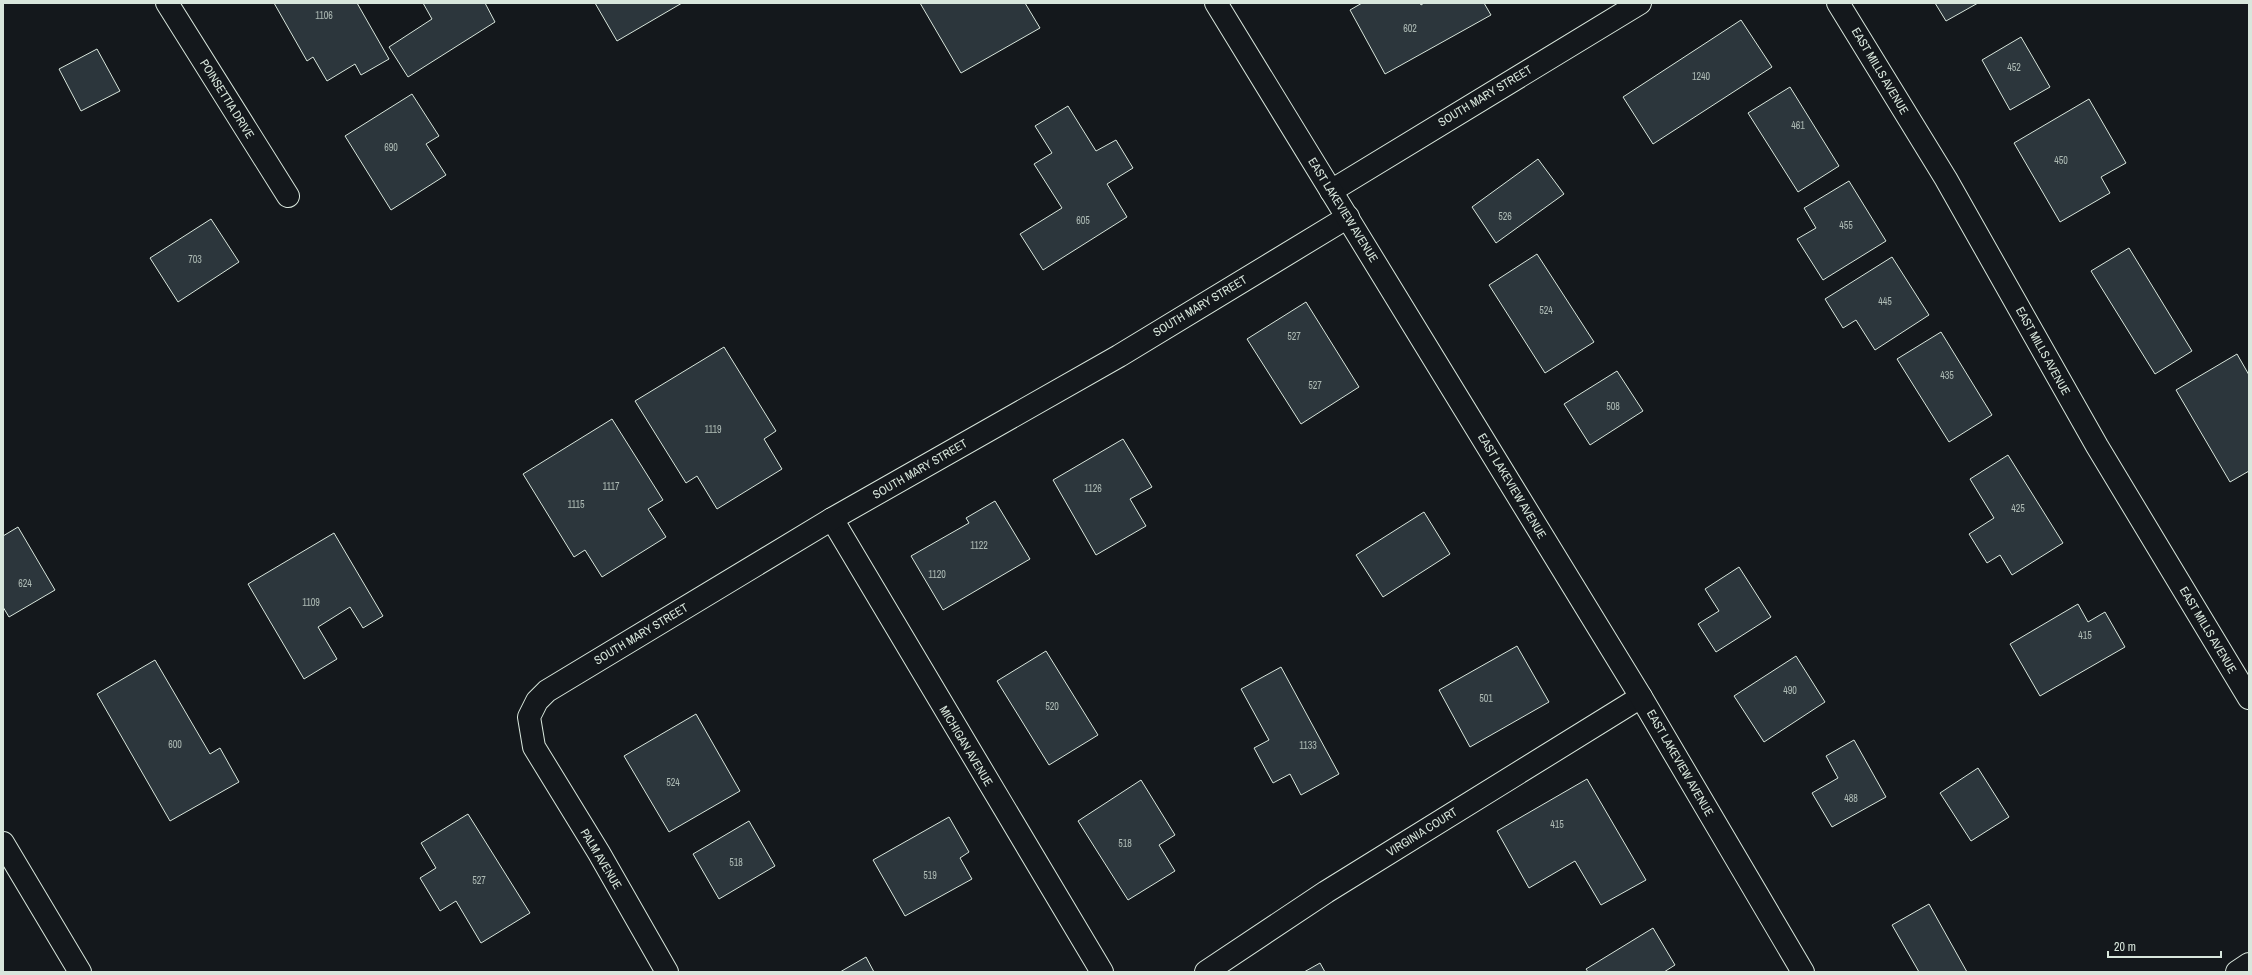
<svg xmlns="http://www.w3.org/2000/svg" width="2252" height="975" viewBox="0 0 2252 975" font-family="'Archivo Narrow',sans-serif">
	<rect width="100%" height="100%" fill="#14181c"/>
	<g fill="#2c363c" stroke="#d8e6dc">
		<polygon points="274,3 357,3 389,59 361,75 355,64 327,81 313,57 307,61"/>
		<polygon points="423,3 485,3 495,22 408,77 389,47 432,19"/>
		<polygon points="595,3 682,3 617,41"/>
		<polygon points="920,3 1025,3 1040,28 961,73"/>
		<polygon points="1362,3 1420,3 1421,5 1424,3 1484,3 1491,15 1385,74 1350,10"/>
		<polygon points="1935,3 1978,3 1946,21"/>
		<polygon points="1741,20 1772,67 1653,144 1623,97"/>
		<polygon points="2021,37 2050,87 2010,110 1982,60"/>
		<polygon points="97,49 120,91 81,111 59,69"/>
		<polygon points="1790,87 1839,166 1798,192 1748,113"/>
		<polygon points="412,94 439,136 426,144 446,175 391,210 345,136"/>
		<polygon points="2089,99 2126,163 2101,177 2110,193 2060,222 2014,143"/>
		<polygon points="1068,106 1096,151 1116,140 1133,168 1107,184 1127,217 1043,270 1020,234 1062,208 1034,164 1052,153 1035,126"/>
		<polygon points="1538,159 1564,194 1496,243 1472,207"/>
		<polygon points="1849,181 1886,241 1823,280 1797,239 1816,228 1804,208"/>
		<polygon points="211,219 239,262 178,302 150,258"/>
		<polygon points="2129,248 2192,351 2155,374 2091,271"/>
		<polygon points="1537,254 1594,342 1545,373 1489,285"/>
		<polygon points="1892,257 1929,315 1875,350 1856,320 1843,328 1825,299"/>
		<polygon points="1306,302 1359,387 1301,424 1247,339"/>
		<polygon points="1941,332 1992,415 1949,442 1897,359"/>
		<polygon points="724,347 776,431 764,439 782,469 717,509 697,476 686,483 635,401"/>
		<polygon points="2237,354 2249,375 2249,471 2230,482 2176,390"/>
		<polygon points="1617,371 1643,411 1590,445 1564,404"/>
		<polygon points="612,419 663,500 648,509 666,537 602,577 585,550 574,557 523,474"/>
		<polygon points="1123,439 1152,487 1130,499 1146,526 1096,555 1053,480"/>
		<polygon points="2008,455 2063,543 2012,575 2000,555 1987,563 1969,534 1994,518 1970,479"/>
		<polygon points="995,501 1030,559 943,610 911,556 969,523 966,518"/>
		<polygon points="1424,512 1450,554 1383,597 1356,555"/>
		<polygon points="18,527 55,590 9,617 3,607 3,536"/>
		<polygon points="334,533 383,616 363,628 350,607 318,627 337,659 304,679 248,584"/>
		<polygon points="1739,567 1771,617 1716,652 1698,624 1719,611 1705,589"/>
		<polygon points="2078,604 2088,622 2105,612 2125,647 2040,696 2010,644"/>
		<polygon points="1517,646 1549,702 1470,747 1439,690"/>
		<polygon points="1046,651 1098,735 1049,765 997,681"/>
		<polygon points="1796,656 1825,702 1764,742 1734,696"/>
		<polygon points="155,660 210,754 220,748 239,782 170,821 97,694"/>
		<polygon points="1281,667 1339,774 1301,795 1290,774 1273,783 1254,748 1269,740 1241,689"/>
		<polygon points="696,714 740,791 669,832 624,756"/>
		<polygon points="1854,740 1886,797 1832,827 1812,793 1838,778 1826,756"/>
		<polygon points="1978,768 2009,817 1971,841 1940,793"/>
		<polygon points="1587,779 1646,880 1601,905 1575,861 1529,888 1497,831"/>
		<polygon points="1141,780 1175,835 1159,845 1175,871 1128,900 1078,821"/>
		<polygon points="468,814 530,913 481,943 456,901 440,911 420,878 436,868 421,843"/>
		<polygon points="949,817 969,852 960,858 972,879 905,916 873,860"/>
		<polygon points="749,821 775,866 719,899 693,854"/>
		<polygon points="1929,904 1967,972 1919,972 1892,925"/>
		<polygon points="1653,928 1675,965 1664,972 1588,972 1586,969"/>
		<polygon points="866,957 874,972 840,972"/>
		<polygon points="1320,963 1325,972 1304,972"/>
	</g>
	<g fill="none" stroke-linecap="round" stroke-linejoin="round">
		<g stroke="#d8e6dc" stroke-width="24">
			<g id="street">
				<polyline points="167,3 288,196"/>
				<polyline points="1838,3 1946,179 2097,446 2249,698"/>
				<polyline points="1331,191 1640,3"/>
				<polyline points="832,519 1102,972"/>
				<polyline points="3,843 80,972"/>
				<polyline points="667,972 599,853 534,747 529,717 537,701 547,691 832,519 1119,356 1348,217"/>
				<polyline points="1206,972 1326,892 1641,697"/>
				<polyline points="2237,972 2249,964"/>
			</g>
		</g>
		<g stroke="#d8e6dc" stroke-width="24">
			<polyline id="secondary" points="1216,3 1641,697 1803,972"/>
		</g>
		<use href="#street" stroke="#14181c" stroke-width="22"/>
		<use href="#secondary" stroke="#14181c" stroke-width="22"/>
	</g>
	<g text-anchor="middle" stroke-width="3" stroke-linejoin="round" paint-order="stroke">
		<g font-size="10" fill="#adbab4">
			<text x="324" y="19">1106</text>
			<text x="1410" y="32">602</text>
			<text x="2014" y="71">452</text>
			<text x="1701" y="80">1240</text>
			<text x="1798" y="129">461</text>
			<text x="391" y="151">690</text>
			<text x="2061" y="164">450</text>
			<text x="1505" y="220">526</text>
			<text x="1083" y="224">605</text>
			<text x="1846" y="229">455</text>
			<text x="195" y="263">703</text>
			<text x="1885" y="305">445</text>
			<text x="1546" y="314">524</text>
			<text x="1294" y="340">527</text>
			<text x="1947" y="379">435</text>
			<text x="1315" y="389">527</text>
			<text x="1613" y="410">508</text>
			<text x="713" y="433">1119</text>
			<text x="611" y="490">1117</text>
			<text x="1093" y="492">1126</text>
			<text x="576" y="508">1115</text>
			<text x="2018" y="512">425</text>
			<text x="979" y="549">1122</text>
			<text x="937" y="578">1120</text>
			<text x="25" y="587">624</text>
			<text x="311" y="606">1109</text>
			<text x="2085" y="639">415</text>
			<text x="1790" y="694">490</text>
			<text x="1486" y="702">501</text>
			<text x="1052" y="710">520</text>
			<text x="175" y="748">600</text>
			<text x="1308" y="749">1133</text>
			<text x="673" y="786">524</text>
			<text x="1851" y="802">488</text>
			<text x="1557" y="828">415</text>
			<text x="1125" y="847">518</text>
			<text x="736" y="866">518</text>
			<text x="930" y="879">519</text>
			<text x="479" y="884">527</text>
		</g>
		<g font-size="12" fill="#d8e6dc" stroke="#14181c">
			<text transform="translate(1880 71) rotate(59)" y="4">EAST MILLS AVENUE</text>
			<text transform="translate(1485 96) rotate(-31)" y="4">SOUTH MARY STREET</text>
			<text transform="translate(227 99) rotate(58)" y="4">POINSETTIA DRIVE</text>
			<text transform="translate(1343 210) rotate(58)" y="4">EAST LAKEVIEW AVENUE</text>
			<text transform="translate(1200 306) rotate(-31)" y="4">SOUTH MARY STREET</text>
			<text transform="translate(2043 351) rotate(61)" y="4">EAST MILLS AVENUE</text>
			<text transform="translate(920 469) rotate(-30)" y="4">SOUTH MARY STREET</text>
			<text transform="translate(1512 486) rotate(59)" y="4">EAST LAKEVIEW AVENUE</text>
			<text transform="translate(2208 630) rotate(59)" y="4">EAST MILLS AVENUE</text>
			<text transform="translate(641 634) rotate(-31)" y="4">SOUTH MARY STREET</text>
			<text transform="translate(966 746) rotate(59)" y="4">MICHIGAN AVENUE</text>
			<text transform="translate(1680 763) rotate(60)" y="4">EAST LAKEVIEW AVENUE</text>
			<text transform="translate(1422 832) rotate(-32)" y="4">VIRGINIA COURT</text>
			<text transform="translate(601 859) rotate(59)" y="4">PALM AVENUE</text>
		</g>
	</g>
	<rect width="2252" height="975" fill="none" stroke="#d8e6dc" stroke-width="8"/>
	<path d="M2108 951v6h113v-6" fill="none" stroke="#d8e6dc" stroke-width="2"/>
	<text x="2114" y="951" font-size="12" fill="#d8e6dc" stroke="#14181c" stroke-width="3" paint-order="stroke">20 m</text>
</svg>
